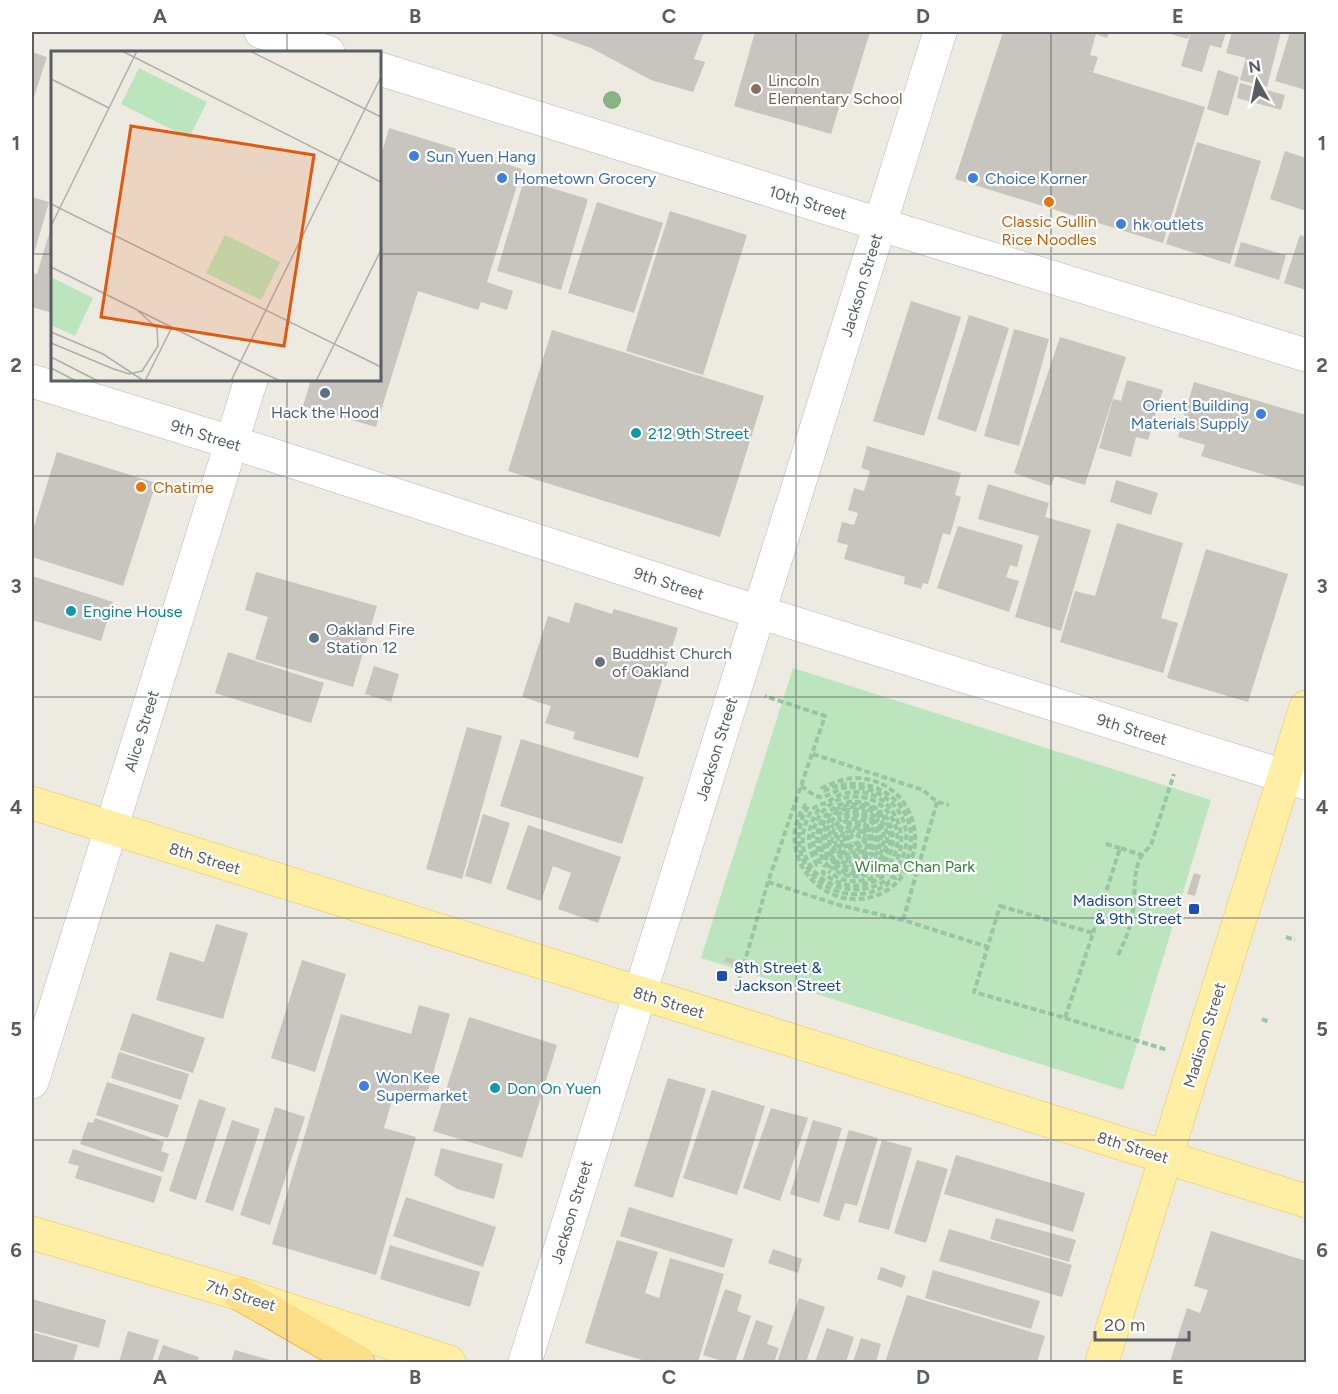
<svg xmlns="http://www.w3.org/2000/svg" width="1338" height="1394" viewBox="0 0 1338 1394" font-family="Figtree,sans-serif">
	<rect width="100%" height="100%" fill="#edeae1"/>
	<polygon fill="#bde5bd" points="793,668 1211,800 1123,1090 701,958"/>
	<g fill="#c8c4be">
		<polygon points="545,32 704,32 694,59 705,62 693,92 651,80 591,48"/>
		<polygon points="755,32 870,32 849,100 842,98 831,134 734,106"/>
		<polygon points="1003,32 1109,32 1107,38 1096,34 1090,55 1098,57 1093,72 1082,69 1205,107 1163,243 955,179"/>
		<polygon points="1164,32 1190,32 1188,39"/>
		<polygon points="1191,32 1226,32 1221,48 1210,45 1202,72 1181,66"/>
		<polygon points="1232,32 1247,34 1248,32 1281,32 1267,87 1240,80 1246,58 1226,53"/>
		<polygon points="1290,32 1306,32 1306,90 1275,81"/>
		<polygon points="32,52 47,57 32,103"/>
		<polygon points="1218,70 1239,77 1228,116 1207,109"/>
		<polygon points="1240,83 1285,95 1281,110 1237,98"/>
		<polygon points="389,128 522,169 487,282 513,291 507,310 481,302 478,310 418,291 376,427 303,406 311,380 380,380 380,159"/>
		<polygon points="1197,142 1261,161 1230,264 1166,244"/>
		<polygon points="1285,151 1306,158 1306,211 1270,199"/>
		<polygon points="524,180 588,199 561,290 497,271"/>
		<polygon points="32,197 49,202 32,260"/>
		<polygon points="597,202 663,223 634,313 568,293"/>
		<polygon points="670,211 747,235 703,375 626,351"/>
		<polygon points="52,224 52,313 32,307 32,273 37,274"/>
		<polygon points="1300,235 1306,237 1306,290 1284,283"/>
		<polygon points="1241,242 1286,255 1279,280 1234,266"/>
		<polygon points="911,301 961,317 924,436 873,421"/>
		<polygon points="969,315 1009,328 976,432 937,419"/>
		<polygon points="1014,329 1049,339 1019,446 984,436"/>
		<polygon points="552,330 764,396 720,537 508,471"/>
		<polygon points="1060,337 1126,357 1085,485 1055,476 1051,486 1014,473"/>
		<polygon points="1127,380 1163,390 1148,440 1136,437 1131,457 1099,448 1113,399 1121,401"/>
		<polygon points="1194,382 1306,415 1306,487 1201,456 1205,445 1178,437"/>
		<polygon points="867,446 961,473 955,495 961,497 950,535 943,533 928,584 923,583 921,589 904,584 905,577 844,559 848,545 837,542 842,522 854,525 858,513 848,510 854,488 864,491 870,471 861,468"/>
		<polygon points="57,452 156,483 123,586 32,557 32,533"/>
		<polygon points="1116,480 1158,493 1151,515 1110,502"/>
		<polygon points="988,484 1049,503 1045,517 1091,530 1061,631 1015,617 1039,536 978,519"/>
		<polygon points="1117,523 1183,543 1161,618 1178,623 1163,673 1060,642 1075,591 1095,596"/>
		<polygon points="958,526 1023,545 1017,567 1010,565 1006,577 1019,581 1009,612 937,588"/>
		<polygon points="1206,549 1288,574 1248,702 1167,678"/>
		<polygon points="256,572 377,606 353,687 255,659 268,617 245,610"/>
		<polygon points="32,576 113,602 101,641 32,620"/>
		<polygon points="575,602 612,614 614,609 678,628 638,758 573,739 575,732 545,723 551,706 522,697 548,616 569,623"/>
		<polygon points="228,652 324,683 311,723 215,693"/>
		<polygon points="374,666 399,674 391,702 365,694"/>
		<polygon points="467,727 502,736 462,879 426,869"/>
		<polygon points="521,739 644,777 622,844 500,806"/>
		<polygon points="483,814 510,823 491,884 465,876"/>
		<polygon points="528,825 621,857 598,923 558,909 571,873 553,866 541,901 506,889"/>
		<polygon points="1194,873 1201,875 1195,896 1187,894"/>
		<polygon points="216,924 248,933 223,1019 156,1000 170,952 204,962"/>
		<polygon points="726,957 740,961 739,966 724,962"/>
		<polygon points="302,960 346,974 315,1072 271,1058"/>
		<polygon points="754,964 770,969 769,975 752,970"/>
		<polygon points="419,1005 450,1014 426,1098 395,1090 384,1128 416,1137 376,1275 272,1244 341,1014 411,1034"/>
		<polygon points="132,1013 205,1038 193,1073 120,1050"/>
		<polygon points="469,1017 557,1045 522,1158 433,1131"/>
		<polygon points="119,1052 189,1074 181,1100 111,1078"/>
		<polygon points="668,1078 706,1089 673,1198 634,1186"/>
		<polygon points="107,1082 179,1105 168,1138 96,1115"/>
		<polygon points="712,1090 765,1106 737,1195 683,1178"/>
		<polygon points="199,1099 226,1108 196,1200 169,1191"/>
		<polygon points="275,1107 305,1117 270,1225 240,1215"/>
		<polygon points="771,1108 808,1118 780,1201 743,1188"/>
		<polygon points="95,1118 164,1142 161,1151 169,1154 163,1172 80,1144 88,1122 93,1123"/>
		<polygon points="232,1120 260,1129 233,1211 205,1202"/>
		<polygon points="813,1120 842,1128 819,1203 790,1194"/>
		<polygon points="849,1130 878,1138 857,1206 845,1203 839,1221 823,1216"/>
		<polygon points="882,1140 912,1148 889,1230 858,1222"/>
		<polygon points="441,1148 503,1164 494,1199 457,1189 434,1175"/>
		<polygon points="73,1149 162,1177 154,1203 75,1178 79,1166 68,1163"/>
		<polygon points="956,1155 1085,1193 1073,1232 944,1194"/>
		<polygon points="917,1160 948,1169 926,1243 894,1233"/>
		<polygon points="406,1197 496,1227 483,1267 393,1236"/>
		<polygon points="629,1207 733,1239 724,1268 620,1236"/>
		<polygon points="996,1218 1076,1240 1069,1262 990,1239"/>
		<polygon points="949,1229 1072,1265 1062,1297 939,1261"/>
		<polygon points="1211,1231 1306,1261 1306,1362 1170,1362 1187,1308 1200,1313 1208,1290 1194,1286"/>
		<polygon points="617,1240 658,1252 645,1293 659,1298 670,1258 724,1274 698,1362 649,1362 585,1343"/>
		<polygon points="390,1245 480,1272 470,1307 380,1279"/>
		<polygon points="773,1249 802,1259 798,1273 768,1263"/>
		<polygon points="881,1267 906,1276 902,1288 877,1279"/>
		<polygon points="933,1270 1040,1301 1031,1329 925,1298"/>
		<polygon points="725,1289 742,1295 737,1311 751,1316 735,1362 725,1362 703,1355"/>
		<polygon points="907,1295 1045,1336 1037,1362 885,1362"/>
		<polygon points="799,1298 825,1307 806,1362 777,1362"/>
		<polygon points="32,1299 106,1320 99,1348 32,1330"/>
		<polygon points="756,1320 773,1326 767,1344 779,1348 774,1362 742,1362"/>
		<polygon points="827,1328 854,1337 846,1362 815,1362"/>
		<polygon points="128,1331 159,1340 152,1362 119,1362"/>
		<polygon points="32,1332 78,1345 73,1362 42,1362 32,1360"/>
		<polygon points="861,1338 881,1344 876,1362 853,1362"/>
		<polygon points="163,1345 199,1357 197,1362 157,1362"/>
		<polygon points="235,1350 277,1362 231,1362"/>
	</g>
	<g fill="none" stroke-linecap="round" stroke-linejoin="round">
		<g stroke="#b4b7bc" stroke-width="34">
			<g id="minor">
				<polyline points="261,32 328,52"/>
				<polyline points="380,69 927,239 1306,355"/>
				<polyline points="32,381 269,454 711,597 1306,783"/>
				<polyline points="32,1082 251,380"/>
				<polyline points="525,1362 940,32"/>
			</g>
		</g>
		<g stroke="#f1c356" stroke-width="34">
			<g id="major">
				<polyline points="32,803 1306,1201"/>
				<polyline points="32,1233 240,1294 449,1362"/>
				<polyline points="1102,1362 1306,707"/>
			</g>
		</g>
		<g stroke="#eda000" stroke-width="34">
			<polyline id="highway" points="240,1294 358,1362"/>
		</g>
		<g stroke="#96c6a3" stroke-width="4" stroke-dasharray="6 3" stroke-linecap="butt">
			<polyline points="813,754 923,790 937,802 949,805"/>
			<path d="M801 786C807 789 815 798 822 797 829 796 836 790 843 788 870 783 899 800 905 826 909 845 904 860 892 874V877L896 878C902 869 908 860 910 849 919 799 866 769 824 791L822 790V788C833 783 844 778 857 778 913 780 935 849 894 885 883 895 867 900 852 899 816 897 788 861 796 825 798 818 801 811 805 805H808C807 809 805 813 803 817 800 824 799 833 799 840 800 875 833 900 867 893 875 892 881 888 888 884V881H885C842 907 787 869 807 820 809 815 812 808 817 806 820 804 823 804 826 803 831 800 835 796 842 794 903 777 927 870 865 884 850 888 835 883 823 873L824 867 835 856C827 844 827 832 836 821L838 823C830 833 830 843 837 854L848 844 847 838 848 833 855 830 860 832 862 829C854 827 848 828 844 836L845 843 842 844 841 838 844 830 842 828 838 838 840 847 837 849C829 827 849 811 868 823L866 826C860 821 853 821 845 825L847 827C863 820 874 833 866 848L864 846 866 840 864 832 863 834C865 840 864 843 859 847H852L850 849 856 850 861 848 863 851 856 853 848 851 846 854C864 860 879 845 868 828L871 826C877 836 876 844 870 853L872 855 873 854C889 830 864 804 841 820L839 818C850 811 862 811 873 820L876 818C849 793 813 825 831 856L828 858C821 843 821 830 832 816L830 815C817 827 818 845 826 859L824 861C799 823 846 782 881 812L880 813C865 801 849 802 833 811L835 813C869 792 904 829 878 862L876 860C886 847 887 834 878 820L875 822C893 848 866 877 839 860L837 862C850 870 860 870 874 862L875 864C862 873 848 873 835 864L833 867C869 890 908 850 882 815L884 814C913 853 865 897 829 866L839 856C848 863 858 864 869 858L867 855C859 861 849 860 842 854L852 843 854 844 859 842V836L856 834 853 835 850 838 852 843"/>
			<path d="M819 809C806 828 806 846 817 865H819L820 863C808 841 811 816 834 802 844 796 858 795 870 799 880 803 888 810 893 820 913 862 863 900 828 871"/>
			<polyline points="1106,844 1120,848"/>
			<polyline points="768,882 839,905 903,920 988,947"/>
			<polygon points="1000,906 1093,933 1065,1018 974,992"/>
			<polyline points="903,920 937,802"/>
			<polyline points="1093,933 1120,848 1142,855 1151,845 1174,774"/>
			<polyline points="1286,937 1295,940"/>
			<path d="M1118 955C1125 940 1131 928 1133 911 1136 891 1132 872 1142 855"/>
			<polyline points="736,991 768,882 825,716 765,696"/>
			<polyline points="1065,1018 1167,1050"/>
			<polyline points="1262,1019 1269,1022"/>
		</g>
		<use href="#minor" stroke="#fff" stroke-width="33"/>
		<use href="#major" stroke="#ffefa4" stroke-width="33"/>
		<use href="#highway" stroke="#fdde88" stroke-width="33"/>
	</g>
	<circle fill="#88b384" cx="612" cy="100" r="9"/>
	<path fill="none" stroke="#5a5d62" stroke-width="1.5" stroke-opacity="0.55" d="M287 32V52M542 32V1362M796 32V1362M1051 32V1362M32 254H52M380 254H1306M287 380V1362M32 476H1306M32 697H1306M32 918H1306M32 1140H1306"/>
	<circle fill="#8d6e63" stroke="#fff" stroke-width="2" cx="756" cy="89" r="6"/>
	<g fill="#3f7fe0" stroke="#fff" stroke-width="2">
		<circle cx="414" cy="156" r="6"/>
		<circle cx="502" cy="178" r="6"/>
		<circle cx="973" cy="178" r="6"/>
		<circle cx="1121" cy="224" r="6"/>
		<circle cx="1261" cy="414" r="6"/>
		<circle cx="364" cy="1086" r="6"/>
	</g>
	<g fill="#e8710a" stroke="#fff" stroke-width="2">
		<circle cx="1049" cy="202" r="6"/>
		<circle cx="141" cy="487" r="6"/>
	</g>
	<g fill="#5c6f8a" stroke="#fff" stroke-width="2">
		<circle cx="325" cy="393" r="6"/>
		<circle cx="314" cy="638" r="6"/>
	</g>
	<g fill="#0f9aa8" stroke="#fff" stroke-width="2">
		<circle cx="636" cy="433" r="6"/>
		<circle cx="71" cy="611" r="6"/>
		<circle cx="495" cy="1088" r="6"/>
	</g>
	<circle fill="#6b7280" stroke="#fff" stroke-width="2" cx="600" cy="662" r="6"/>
	<g fill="#1a4fb4" stroke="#fff" stroke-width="2">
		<rect x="1188" y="903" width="12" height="12" rx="3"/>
		<rect x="716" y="970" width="12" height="12" rx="3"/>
	</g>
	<g text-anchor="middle" stroke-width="4.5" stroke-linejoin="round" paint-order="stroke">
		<g font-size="16" fill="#785e54" stroke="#fff" text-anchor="start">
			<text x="768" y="86">Lincoln<tspan x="768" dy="18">Elementary School</tspan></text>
		</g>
		<g font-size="16" fill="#366cbe" stroke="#fff" text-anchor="start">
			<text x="426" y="162">Sun Yuen Hang</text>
			<text x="514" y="184">Hometown Grocery</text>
			<text x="985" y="184">Choice Korner</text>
			<text x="1133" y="230">hk outlets</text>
			<text x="1249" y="411" text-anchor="end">Orient Building<tspan x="1249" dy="18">Materials Supply</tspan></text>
			<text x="376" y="1083">Won Kee<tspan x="376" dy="18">Supermarket</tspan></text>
		</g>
		<g font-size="16" fill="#5a5d62" stroke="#fff">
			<text transform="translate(808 202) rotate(17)" y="6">10th Street</text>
			<text transform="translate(861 285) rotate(-73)" y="6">Jackson Street</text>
			<text transform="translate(206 435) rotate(17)" y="6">9th Street</text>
			<text transform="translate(669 583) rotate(18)" y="6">9th Street</text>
			<text transform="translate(1132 729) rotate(17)" y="6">9th Street</text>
			<text transform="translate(141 731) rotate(-73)" y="6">Alice Street</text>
			<text transform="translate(716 749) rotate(-73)" y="6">Jackson Street</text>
			<text transform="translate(205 858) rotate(17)" y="6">8th Street</text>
			<text transform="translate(669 1002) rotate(17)" y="6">8th Street</text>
			<text transform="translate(1204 1035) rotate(-73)" y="6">Madison Street</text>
			<text transform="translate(1133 1147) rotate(17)" y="6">8th Street</text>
			<text transform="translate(571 1212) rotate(-73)" y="6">Jackson Street</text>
			<text transform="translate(241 1295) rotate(17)" y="6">7th Street</text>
		</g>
		<g font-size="16" fill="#c56008" stroke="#fff">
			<text x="1049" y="227">Classic Gullin<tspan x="1049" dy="18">Rice Noodles</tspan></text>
			<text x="153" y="493" text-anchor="start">Chatime</text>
		</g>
		<g font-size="16" fill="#4e5e75" stroke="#fff">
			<text x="325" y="418">Hack the Hood</text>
			<text x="326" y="635" text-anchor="start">Oakland Fire<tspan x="326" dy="18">Station 12</tspan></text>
		</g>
		<g font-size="16" fill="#0d838f" stroke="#fff" text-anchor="start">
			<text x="648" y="439">212 9th Street</text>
			<text x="83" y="617">Engine House</text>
			<text x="507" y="1094">Don On Yuen</text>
		</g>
		<g font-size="16" fill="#5b616d" stroke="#fff" text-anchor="start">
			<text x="612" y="659">Buddhist Church<tspan x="612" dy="18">of Oakland</tspan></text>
		</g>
		<g font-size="16" fill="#358638" stroke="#fff">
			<text x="915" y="872">Wilma Chan Park</text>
		</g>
		<g font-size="16" fill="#164399" stroke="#fff" text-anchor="end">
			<text x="1182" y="906">Madison Street<tspan x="1182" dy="18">&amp; 9th Street</tspan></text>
			<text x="734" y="973" text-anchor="start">8th Street &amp;<tspan x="734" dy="18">Jackson Street</tspan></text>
		</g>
	</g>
	<g transform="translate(51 51)">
		<rect width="330" height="330" fill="#edeae1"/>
		<path d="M88 17 156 51 138 87 70 53ZM174 184 229 211 210 249 155 222ZM0 226 42 247 24 285 0 274Z" fill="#bde5bd"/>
		<path fill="none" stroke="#aeaeaa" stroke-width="1.5" d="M71 0 330 131M199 0 330 66M0 28 58 57M314 58 330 26M0 153 330 316M0 175 86 0M0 216 229 330M0 281 52 303 93 330M0 292 65 319M0 306 47 330M0 317 25 330M63 318 78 323 91 320 107 295 106 277 85 258M94 330 121 276M180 330 314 58M265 330 330 199"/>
		<path fill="#e15910" fill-opacity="0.15" stroke="#e15910" stroke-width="3" d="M80 75 263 104 233 295 50 266Z"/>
		<rect width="330" height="330" fill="none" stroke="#5a5d62" stroke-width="3"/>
	</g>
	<rect width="1338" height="1394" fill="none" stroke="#ffffff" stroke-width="66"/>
	<g transform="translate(1257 81) rotate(351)" stroke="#ffffff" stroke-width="4.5" paint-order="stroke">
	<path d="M0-4.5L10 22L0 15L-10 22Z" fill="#5a5d62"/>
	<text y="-9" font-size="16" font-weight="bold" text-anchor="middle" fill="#5a5d62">N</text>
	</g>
	<path d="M1095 1331v9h94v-9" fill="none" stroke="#5a5d62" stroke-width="3"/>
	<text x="1104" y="1331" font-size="18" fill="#5a5d62" stroke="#ffffff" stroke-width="4.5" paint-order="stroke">20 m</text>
	<rect x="33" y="33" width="1272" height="1328" fill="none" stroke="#5a5d62" stroke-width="2"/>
	<g font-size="20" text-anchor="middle" font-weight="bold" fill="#5a5d62">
		<text x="160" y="23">A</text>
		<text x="415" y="23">B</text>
		<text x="669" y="23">C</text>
		<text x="923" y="23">D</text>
		<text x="1178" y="23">E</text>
		<text x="16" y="150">1</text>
		<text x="1322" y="150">1</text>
		<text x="16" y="372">2</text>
		<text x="1322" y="372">2</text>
		<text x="16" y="593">3</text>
		<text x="1322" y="593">3</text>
		<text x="16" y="814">4</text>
		<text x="1322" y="814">4</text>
		<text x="16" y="1036">5</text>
		<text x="1322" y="1036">5</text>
		<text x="16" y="1257">6</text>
		<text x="1322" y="1257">6</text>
		<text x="160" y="1384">A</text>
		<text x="415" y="1384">B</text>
		<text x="669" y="1384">C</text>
		<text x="923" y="1384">D</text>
		<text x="1178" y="1384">E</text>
	</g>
</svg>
